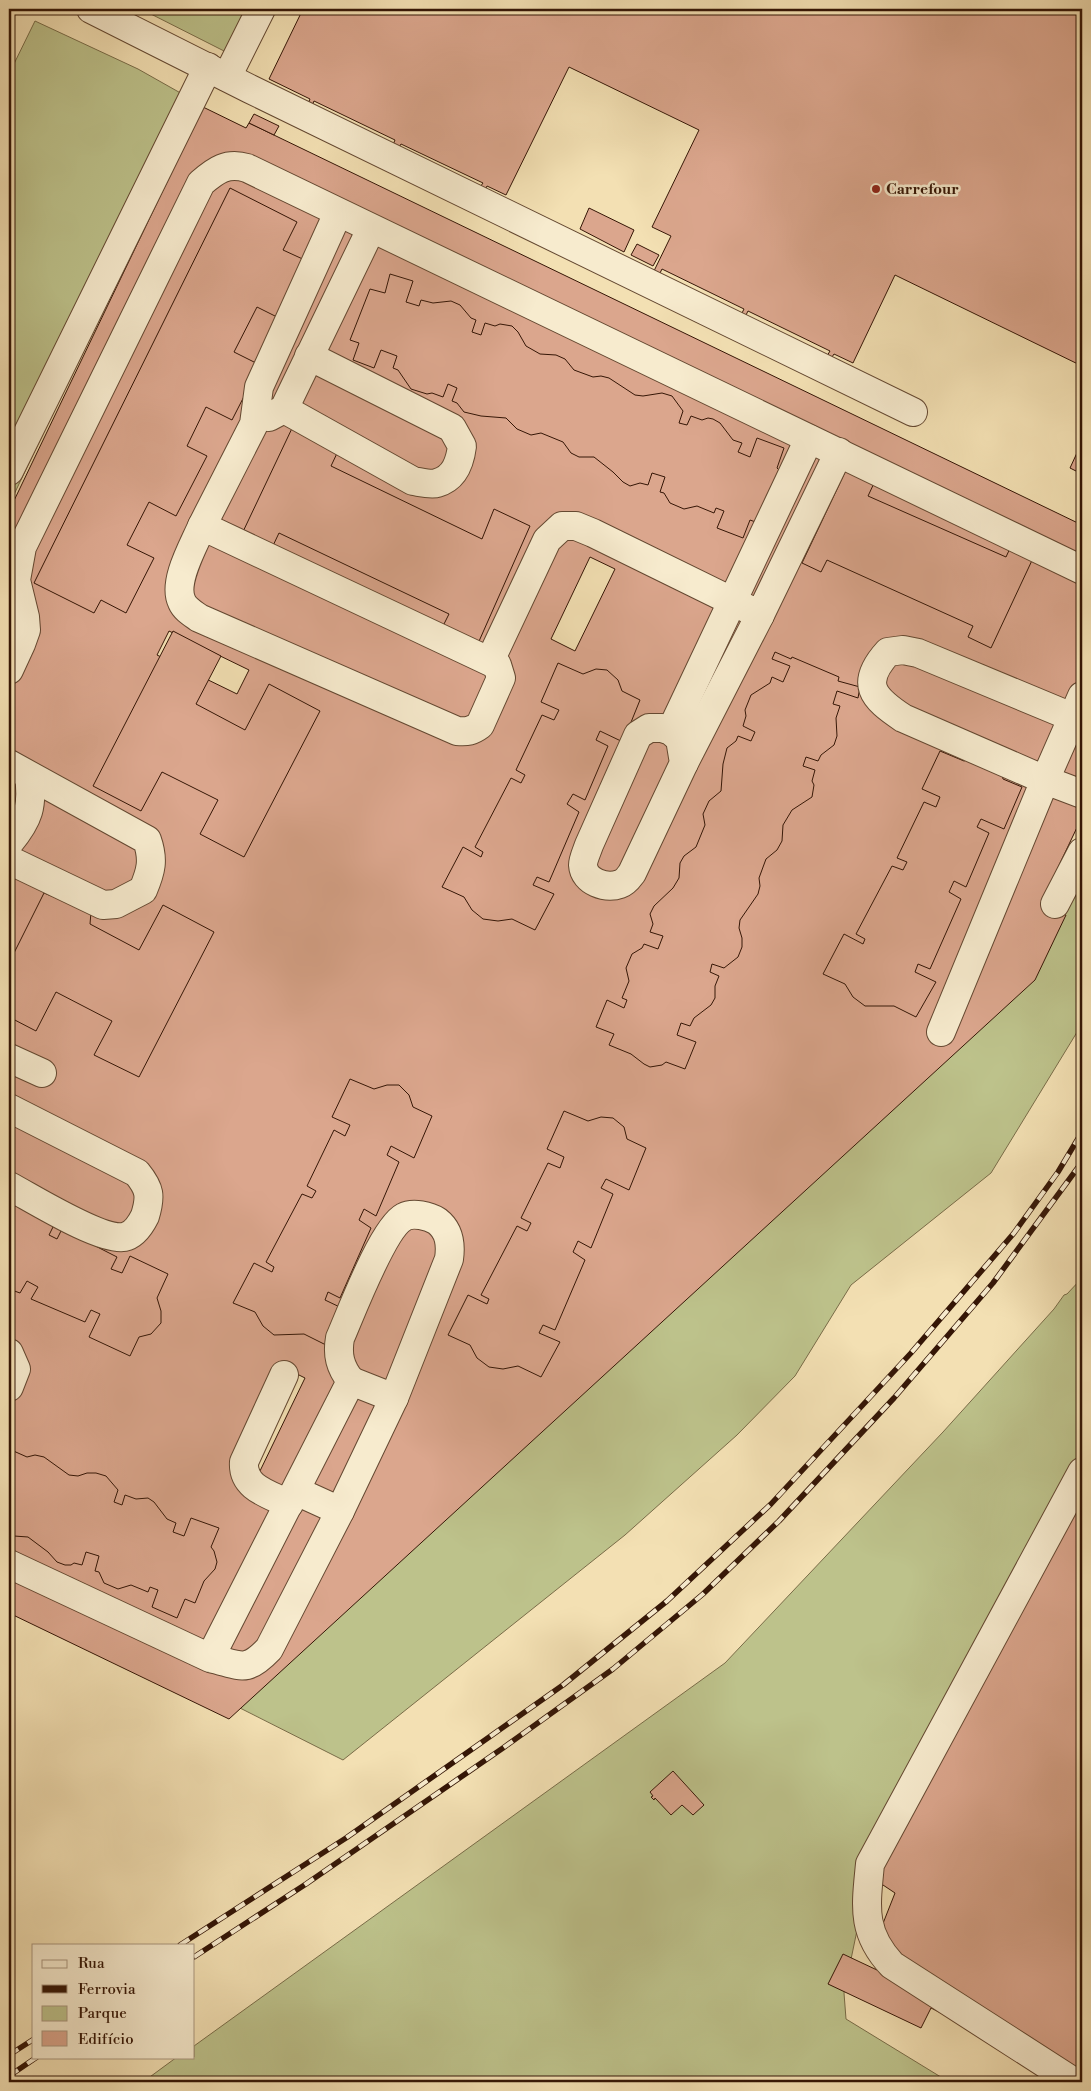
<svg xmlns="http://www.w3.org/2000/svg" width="1091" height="2091" viewBox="0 0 1091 2091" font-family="'Libre Bodoni',serif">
	<rect width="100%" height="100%" fill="#f3e0b3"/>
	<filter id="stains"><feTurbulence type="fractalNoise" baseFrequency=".004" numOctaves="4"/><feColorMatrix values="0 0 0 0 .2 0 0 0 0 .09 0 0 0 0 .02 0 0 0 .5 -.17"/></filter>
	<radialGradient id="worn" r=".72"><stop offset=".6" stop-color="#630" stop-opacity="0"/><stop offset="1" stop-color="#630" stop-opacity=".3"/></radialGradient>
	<g fill="#bdc28b" stroke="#796c48">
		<polygon points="141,9 247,9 226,52"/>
		<polygon points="35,21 138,69 200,104 9,505 9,74"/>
		<polygon points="1081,876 1082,1024 991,1173 851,1285 795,1376 737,1435 625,1535 343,1760 234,1705"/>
		<polygon points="1082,1278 1082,1453 1019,1602 866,1887 844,1993 846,2019 949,2082 143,2082 177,2057 194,2057 194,2046 725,1663 943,1432 1054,1309 1064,1295 1067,1294"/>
	</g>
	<g fill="#dba68d" stroke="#351606" fill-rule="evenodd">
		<polygon points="303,9 1082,9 1082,366 895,275 853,363 834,354 832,357 827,356 830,351 748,311 745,317 741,315 744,309 662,269 659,275 653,273 671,236 652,227 699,130 569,67 506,195 487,186 485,190 480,187 483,183 401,144 398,149 392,147 395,140 314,101 311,108 307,106 310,99 269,79"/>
		<path d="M203 107 246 128 249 123 1082 525V817L1041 903 1066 915 1035 980 229 1719 9 1613V511ZM590 557 615 569 575 651 551 639ZM169 631 249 670 237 694 157 655ZM281 1366 305 1378 259 1473 235 1461Z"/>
		<polygon points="254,114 279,126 274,135 249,123"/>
		<polygon points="230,188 297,222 283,250 307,261 279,318 257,307 234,352 260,365 232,420 206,407 187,446 207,456 176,516 149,502 127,545 154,558 126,613 101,600 94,613 34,583"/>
		<polygon points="589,208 634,230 624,252 580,229"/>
		<polygon points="637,244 659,255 653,266 631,255"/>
		<polygon points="390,274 413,281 406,302 419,306 421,300 433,303 451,301 460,305 471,318 476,320 472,332 481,335 485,323 495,326 500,324 512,326 518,332 526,346 540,354 556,355 565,359 574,370 593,377 601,376 609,378 635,395 643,396 662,393 672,396 683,411 679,423 687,425 691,416 702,420 708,418 713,419 720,423 733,440 742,443 738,452 750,457 757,438 784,448 777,468 780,471 761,524 750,520 743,538 717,528 724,511 716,508 714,513 697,506 684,509 670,503 664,493 660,492 665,477 652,473 648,485 640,483 630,486 623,482 613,472 594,457 579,457 571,453 563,442 541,433 531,435 517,429 506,418 481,416 464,412 457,403 452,401 457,388 448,384 443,397 432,393 427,394 411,389 398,370 393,368 397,356 381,350 374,368 353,360 359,343 350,340 370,289 385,293"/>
		<polygon points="295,422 340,447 331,466 482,539 494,509 530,526 476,648 440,632 449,614 279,533 270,552 240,538"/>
		<polygon points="1082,442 1082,474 1070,468"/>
		<polygon points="848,466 876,479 868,496 1006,557 1012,544 1035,554 991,648 968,637 973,626 827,560 821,572 802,563"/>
		<polygon points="173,631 221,656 196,704 245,730 269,684 320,711 244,857 200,834 218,800 162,772 141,811 93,786"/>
		<polygon points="775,652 791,659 792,657 839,677 838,681 860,687 858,698 837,691 833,704 840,706 836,718 837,736 834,745 821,755 818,761 806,757 803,766 815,770 812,781 814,785 812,797 792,810 783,825 782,841 777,850 766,859 759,878 760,886 758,894 740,920 739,928 742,938 742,947 738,957 724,968 712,964 710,972 719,976 715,986 715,998 711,1005 694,1018 690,1026 681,1023 677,1035 696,1042 685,1069 666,1062 662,1065 650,1067 644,1064 631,1054 609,1045 614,1034 596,1027 607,1000 624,1008 627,1000 622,998 629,981 626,968 632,954 642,948 644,944 658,949 663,936 650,932 653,924 650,914 654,906 673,888 679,878 680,863 684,856 696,847 705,825 703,814 709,801 721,791 723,764 727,748 736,741 738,736 751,741 755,732 743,726 746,716 745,710 751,695 770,683 772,677 783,682 790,666 772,659"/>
		<polygon points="558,663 583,674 596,669 607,670 618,680 622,691 640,700 623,742 600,731 596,740 608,746 585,800 573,794 567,804 579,812 549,882 537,877 533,885 554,894 535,930 512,919 498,921 483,919 472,910 464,897 442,887 463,847 481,857 483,852 475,847 511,778 521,783 525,775 516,770 542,715 554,720 559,710 541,702"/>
		<polygon points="940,751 964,761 977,756 1000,767 1003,779 1022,787 1004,829 981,819 977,827 989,833 966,887 954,881 949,892 961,899 930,969 918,964 915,972 936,982 916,1017 894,1006 865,1006 853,997 845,984 823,974 844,934 863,944 865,939 856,934 892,866 903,870 907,862 897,858 924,802 936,807 940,797 922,789"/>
		<polygon points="44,893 91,912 90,924 139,950 163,905 214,932 139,1077 94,1055 112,1021 56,992 36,1031 9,1017 9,963"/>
		<polygon points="350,1079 374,1089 387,1085 399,1085 409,1095 413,1107 432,1116 414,1158 391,1146 387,1155 399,1162 376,1216 364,1209 359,1220 371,1228 340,1298 328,1292 325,1300 346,1310 326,1345 304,1334 274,1335 263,1326 255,1312 233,1303 254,1263 272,1272 274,1267 266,1262 302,1194 312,1198 316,1191 307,1186 334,1130 345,1136 350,1125 332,1117"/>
		<polygon points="564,1111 588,1121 601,1117 613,1118 624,1127 627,1139 646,1148 629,1190 606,1179 601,1188 613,1194 591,1248 578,1241 573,1252 585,1260 555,1330 543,1325 539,1333 560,1342 541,1377 518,1366 503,1369 489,1367 477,1358 470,1345 448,1335 468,1295 487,1304 489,1299 481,1295 517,1226 527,1231 531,1223 521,1218 548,1163 560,1168 564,1157 547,1149"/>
		<polygon points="9,1200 54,1225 49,1235 57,1239 62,1229 117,1257 111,1269 122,1273 130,1256 168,1274 157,1298 161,1311 161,1323 151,1334 139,1337 130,1356 89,1337 100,1314 91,1310 85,1322 31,1299 38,1287 27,1281 20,1293 9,1289"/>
		<polygon points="9,1449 27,1457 35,1455 44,1457 69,1475 78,1476 87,1473 96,1473 106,1476 118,1490 114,1502 122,1505 125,1495 136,1499 148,1498 154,1502 167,1519 176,1523 173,1532 184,1536 191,1518 219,1528 211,1547 214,1551 217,1562 215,1569 204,1581 195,1603 185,1599 177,1618 152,1607 158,1590 150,1587 148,1592 131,1585 118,1589 104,1583 99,1572 95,1571 99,1556 86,1552 82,1565 74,1563 71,1565 65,1565 57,1562 48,1552 28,1537 14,1536 9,1534"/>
		<polygon points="1082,1453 1082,2082 931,2008 921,2028 828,1984 843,1954 877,1970 880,1958 880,1931 895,1893 874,1879"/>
		<polygon points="673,1771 704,1805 693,1815 682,1805 671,1815 655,1798 654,1800 651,1797 653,1796 650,1792"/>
	</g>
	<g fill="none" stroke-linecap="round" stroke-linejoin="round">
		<g stroke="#644831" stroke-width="30">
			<g id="minor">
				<polyline points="91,9 250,89 913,412"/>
				<polyline points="227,77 261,9"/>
				<path d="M284 409 413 481C420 482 431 485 437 483 455 478 460 462 462 446L452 428 309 356"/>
				<polyline points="269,417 284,409 371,229"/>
				<polyline points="9,471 208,67"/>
				<path d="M202 526 497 665 501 678 480 725C472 731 467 732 457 731L199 618C192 613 185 609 182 602 172 582 194 545 202 526Z"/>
				<polyline points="202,526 254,424 259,387 338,213"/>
				<polyline points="490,661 547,540 562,526 576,526 593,533 760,615 839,452"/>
				<path d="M9 670 21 644 26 630 25 617 16 580 22 547 201 183C216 170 227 162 247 168L1082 570"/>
				<polyline points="1082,696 1045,780 1082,794"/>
				<path d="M649 728H662L671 731 680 739 684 763 632 873C629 877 626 882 620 884 606 889 584 882 583 865 583 859 587 851 589 845L638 735Z"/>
				<polyline points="671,731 809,439"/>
				<polyline points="684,763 760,615"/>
				<path d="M9 764 147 840C154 860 151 871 143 890L116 904 103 905 9 860"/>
				<path d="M9 843C29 819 33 806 29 776"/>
				<polyline points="1055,904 1082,852"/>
				<path d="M941 1032 1045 780 903 718C873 698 859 684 888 652L903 650 918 653 1072 717"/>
				<polyline points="9,1058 42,1073"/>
				<path d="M9 1108 137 1173C150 1189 151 1196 145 1216 141 1224 134 1235 124 1237 100 1241 32 1198 9 1186"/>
				<polyline points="9,1353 16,1369 9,1387"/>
				<path d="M284 1375 244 1462C242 1488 269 1494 289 1504"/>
				<polyline points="351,1381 394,1398"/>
				<polyline points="296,1491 340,1511"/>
				<path d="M9 1564 210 1658C241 1665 245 1674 269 1649L340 1511 394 1398 449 1259C451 1245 450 1231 437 1221 429 1216 413 1212 404 1217 383 1228 351 1313 340 1338 337 1355 340 1367 351 1381L210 1658"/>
				<path d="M1074 2082 892 1965C861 1932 866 1906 870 1864L1082 1472"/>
			</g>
		</g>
		<use href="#minor" stroke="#f7ebce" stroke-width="28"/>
		<g stroke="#351606" stroke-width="5.5">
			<g id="rail">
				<polyline points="180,1945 346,1838 563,1685 667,1601 771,1504 911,1353 1014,1233 1058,1172 1082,1132"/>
				<polyline points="194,1957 306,1884 503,1748 613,1669 703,1594 779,1521 894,1398 993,1283 1082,1162"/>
				<polyline points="9,2055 34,2039"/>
				<polyline points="9,2076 37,2057"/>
			</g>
		</g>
		<use href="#rail" stroke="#f7ebce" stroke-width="4" stroke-dasharray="11" stroke-linecap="butt"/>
	</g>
	<circle fill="#8f2418" stroke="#f7ebce" stroke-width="2" cx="876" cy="189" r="5"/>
	<g text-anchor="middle" stroke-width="5" stroke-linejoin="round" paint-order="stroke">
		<g font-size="15" font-weight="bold" fill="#351606" stroke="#f7ebce" text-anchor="start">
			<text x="886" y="194">Carrefour</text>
		</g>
	</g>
	<rect width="1091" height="2091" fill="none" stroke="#f3e0b3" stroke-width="30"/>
	<rect x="10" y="10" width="1071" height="2071" fill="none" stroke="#351606" stroke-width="2.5"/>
	<rect x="15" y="15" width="1061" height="2061" fill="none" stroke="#351606"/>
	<rect x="32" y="1944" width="162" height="115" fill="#f7ebce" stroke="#a9967e"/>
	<rect x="42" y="1960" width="25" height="8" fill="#f7ebce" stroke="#a9967e"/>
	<text x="78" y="1968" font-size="15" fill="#351606">Rua</text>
	<rect x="42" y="1985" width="25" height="8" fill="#351606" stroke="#a9967e"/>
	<text x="78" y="1994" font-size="15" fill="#351606">Ferrovia</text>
	<rect x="42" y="2006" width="25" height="15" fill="#bdc28b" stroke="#a9967e"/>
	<text x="78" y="2018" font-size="15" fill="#351606">Parque</text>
	<rect x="42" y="2031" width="25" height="15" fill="#dba68d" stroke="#a9967e"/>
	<text x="78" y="2044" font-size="15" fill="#351606">Edifício</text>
	<rect width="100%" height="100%" filter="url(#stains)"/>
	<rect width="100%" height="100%" fill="url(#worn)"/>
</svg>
